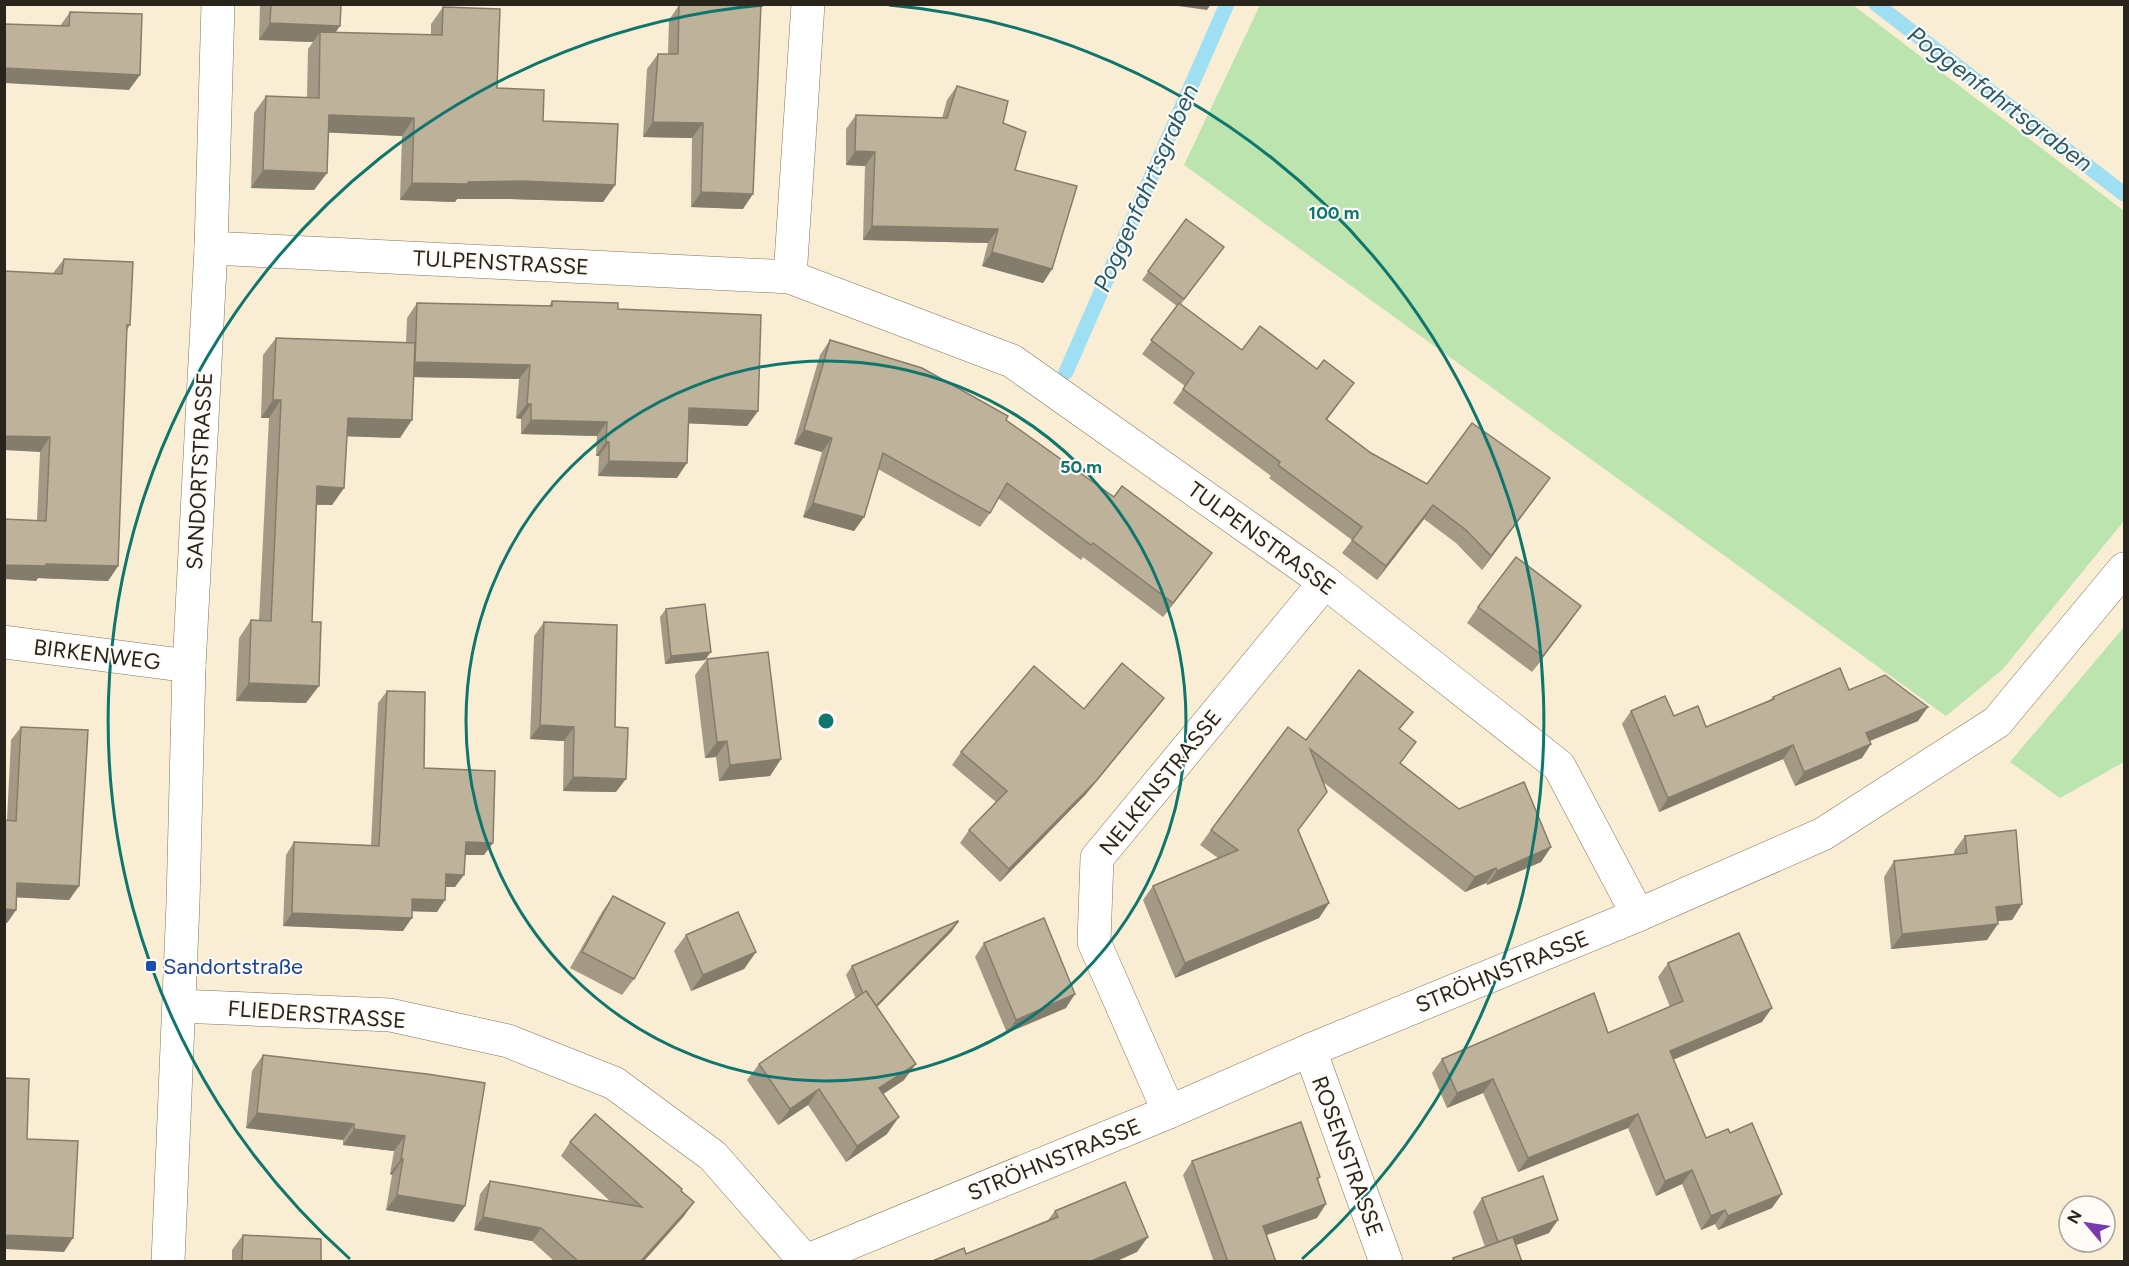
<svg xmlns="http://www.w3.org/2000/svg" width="2129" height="1266" viewBox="0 0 2129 1266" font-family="Figtree,sans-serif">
	<rect width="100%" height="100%" fill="#f9edd3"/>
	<g fill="#bce4ae">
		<polygon points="1260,5 1853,5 2124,211 2124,521 2002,670 1946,716 1184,165"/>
		<polygon points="2124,627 2124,762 2060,798 2010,762"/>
	</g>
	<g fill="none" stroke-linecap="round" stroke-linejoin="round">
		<g stroke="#9edff4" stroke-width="15">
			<polyline points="1876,4 2124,194"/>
			<polyline points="1066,372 1227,4"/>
		</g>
		<g stroke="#80755e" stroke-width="34">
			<g id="minor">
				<polyline points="211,248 790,277 1012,361 1325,582 1559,766 1638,915"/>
				<polyline points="790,277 808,4"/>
				<polyline points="4,642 189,666"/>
				<polyline points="179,1006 390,1015 508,1041 614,1083 713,1156 806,1262"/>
				<polyline points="1310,1050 1386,1262"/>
				<polyline points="1169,1112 1094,942 1097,858 1325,582"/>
				<polyline points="806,1261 1169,1112 1310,1050 1638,915 1823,834 1997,722 2124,569"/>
				<polyline points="168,1262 183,903 189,666 211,248 218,4"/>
			</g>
		</g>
		<use href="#minor" stroke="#fff" stroke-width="33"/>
	</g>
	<g fill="#a39984">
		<polygon points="260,4 341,4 335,33 431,35 431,24 443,7 497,88 543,121 615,185 603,202 510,199 457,199 455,202 400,200 402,136 328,132 327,173 314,190 251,188 254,113 266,96 307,98 308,49 313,42 259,40"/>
		<polygon points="679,5 743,209 691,207 692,138 643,137 647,69 658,54 668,54 669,20"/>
		<polygon points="70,12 129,90 60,26"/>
		<polygon points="957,86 1003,123 1015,170 1052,269 1043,283 982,266 988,243 863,240 865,166 846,165 846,129 856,115 942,118 947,100"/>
		<polygon points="1186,219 1224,247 1181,304 1242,350 1317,369 1354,383 1327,420 1371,453 1427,484 1550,478 1482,570 1456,543 1424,519 1377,580 1342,553 1352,540 1269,478 1271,476 1173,403 1185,386 1142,354 1177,306 1142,280"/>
		<polygon points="64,259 130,325 127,330 118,566 108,581 38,578 36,581 37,520 40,452 53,273"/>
		<polygon points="552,301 618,309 758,411 747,426 689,423 677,478 598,476 599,456 596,456 597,436 521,434 521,419 516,418 519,379 414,377 400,438 347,436 344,488 332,505 316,505 306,703 236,701 239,638 251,620 259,620 269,418 261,418 263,355 276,338 406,343 407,318 417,303 549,306"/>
		<polygon points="830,340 1006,420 1114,497 1212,553 1163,617 1083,557 1081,560 998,498 990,513 980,527 878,469 864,517 854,531 803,517 822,452 794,444 820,355"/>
		<polygon points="1478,607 1569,623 1532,672 1467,623"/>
		<polygon points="666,609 705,660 665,664 660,617"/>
		<polygon points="544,622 615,727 616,792 563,791 564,741 530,739 534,636"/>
		<polygon points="707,659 781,759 770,776 719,781 716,757 705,758 695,675"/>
		<polygon points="1849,690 1918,721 1870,741 1862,758 1795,786 1783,759 1659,812 1622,724 1631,711 1674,716 1706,727 1770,700 1773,697"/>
		<polygon points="387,691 424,768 484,855 465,855 455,887 446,887 437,912 412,911 403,931 283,926 286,855 294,842 371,845 378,703"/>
		<polygon points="1164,698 1154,711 1086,794 1000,882 960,843 969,830 996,802 952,765 961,752 1084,709"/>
		<polygon points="21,727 79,886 69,900 17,897 16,910 7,923 4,923 4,820 7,820 11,740"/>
		<polygon points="1400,730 1400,764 1459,809 1551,847 1541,862 1487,885 1486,883 1465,892 1323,782 1327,792 1298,831 1329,903 1319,918 1175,978 1143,900 1153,886 1218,858 1200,845 1211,830 1306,740"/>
		<polygon points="1965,836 2022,904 2012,920 1997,921 1987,940 1891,949 1884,877 1894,861 1954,855 1954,851"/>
		<polygon points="613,896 634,979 622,995 570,968 602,912"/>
		<polygon points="952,931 877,1007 904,1080 883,1094 887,1134 846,1162 808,1105 778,1125 747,1080 759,1064 856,999 846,975 852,966"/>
		<polygon points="686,935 756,952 744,969 691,991 674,951"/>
		<polygon points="984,943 1066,1008 1007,1033 975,957"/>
		<polygon points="1668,963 1762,1022 1673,1060 1706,1138 1730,1133 1772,1208 1718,1230 1715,1224 1701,1230 1682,1184 1656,1196 1628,1128 1518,1172 1483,1093 1447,1108 1432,1073 1442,1059 1608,1033 1670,1007 1658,977"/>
		<polygon points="263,1055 427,1074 454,1222 386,1210 392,1175 390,1174 394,1151 343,1145 343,1140 246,1128 252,1071"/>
		<polygon points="570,1142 681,1192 684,1216 643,1262 555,1262 532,1241 474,1230 480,1194 490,1181 611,1202 561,1156"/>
		<polygon points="1192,1161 1320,1177 1318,1180 1317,1218 1267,1235 1276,1262 1214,1262 1183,1175"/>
		<polygon points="1482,1198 1549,1233 1516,1245 1522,1262 1451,1262 1453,1258 1485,1247 1473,1212"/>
		<polygon points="1055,1211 1137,1252 966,1254 1048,1220"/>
		<polygon points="243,1235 321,1262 232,1262 232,1250"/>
	</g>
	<g fill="#857d6c">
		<polygon points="1164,4 1211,4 1207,10"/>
		<polygon points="270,23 340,26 329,42 320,32 313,42 259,40"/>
		<polygon points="4,68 140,75 129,90 4,83"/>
		<polygon points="329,115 414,118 402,136 316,132"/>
		<polygon points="653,122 703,123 692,138 643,137"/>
		<polygon points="855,151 875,152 865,166 846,165"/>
		<polygon points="263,170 327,173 314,190 251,188"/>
		<polygon points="522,181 615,185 603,202 510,199 457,199 455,202 400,200 412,183"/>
		<polygon points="701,192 753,194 743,209 691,207"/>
		<polygon points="872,226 998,229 988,243 863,240"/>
		<polygon points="992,252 1052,269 1043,283 982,266"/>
		<polygon points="415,362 530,365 519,379 405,377"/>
		<polygon points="273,400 281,400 269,418 261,418"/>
		<polygon points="527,404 531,404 521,419 516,418"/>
		<polygon points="689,408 758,411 747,426 679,423"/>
		<polygon points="348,418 412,420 400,438 335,436"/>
		<polygon points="531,420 607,422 597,436 521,434"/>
		<polygon points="804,430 832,438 822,452 794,444"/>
		<polygon points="4,436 50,437 40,452 4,450"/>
		<polygon points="606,442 609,442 599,456 596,456"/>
		<polygon points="609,461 687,463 677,478 598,476"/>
		<polygon points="1550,478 1540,492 1482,570 1491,556"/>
		<polygon points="317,486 344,488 332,505 304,504"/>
		<polygon points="813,503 864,517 854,531 803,517"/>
		<polygon points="1433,505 1424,519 1377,580 1386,566"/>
		<polygon points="1212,553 1202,567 1163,617 1173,603"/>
		<polygon points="46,564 118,566 108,581 38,578 36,581 4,579 4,565"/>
		<polygon points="1581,606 1569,623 1532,672 1543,656"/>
		<polygon points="711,652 705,660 665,664 671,656"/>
		<polygon points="249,683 319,686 306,703 236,701"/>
		<polygon points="1164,698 1154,711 1086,794 1000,882 1009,869"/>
		<polygon points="1928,707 1918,721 1857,746 1866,733"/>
		<polygon points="540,725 574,727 564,741 530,739"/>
		<polygon points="727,741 716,757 705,758 717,742"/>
		<polygon points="1871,744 1862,758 1795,786 1804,772"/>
		<polygon points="1793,745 1783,759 1659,812 1668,798"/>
		<polygon points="781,759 770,776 719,781 730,765"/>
		<polygon points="573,777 626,779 616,792 563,791"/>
		<polygon points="466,842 493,843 484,855 457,855"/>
		<polygon points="1551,847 1541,862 1487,885 1497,871"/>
		<polygon points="1496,868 1486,883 1465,892 1475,877"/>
		<polygon points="446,874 464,875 455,887 437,887"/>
		<polygon points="17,883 79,886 69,900 8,897"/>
		<polygon points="412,899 445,900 437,912 404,911"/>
		<polygon points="1329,903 1319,918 1175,978 1185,963"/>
		<polygon points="2022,904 2012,920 1985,922 1996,907"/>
		<polygon points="4,909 16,910 7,923 4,923"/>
		<polygon points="292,913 412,918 403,931 283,926"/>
		<polygon points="958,922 952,931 864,1020 870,1012"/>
		<polygon points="1998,924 1987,940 1891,949 1902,934"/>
		<polygon points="756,952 744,969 691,991 703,975"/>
		<polygon points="1075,994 1066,1008 1007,1033 1016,1020"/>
		<polygon points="1772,1008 1762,1022 1660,1065 1670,1051"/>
		<polygon points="916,1064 904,1080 867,1105 879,1088"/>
		<polygon points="1493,1079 1483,1093 1447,1108 1457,1093"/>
		<polygon points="819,1089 808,1105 778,1125 790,1109"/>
		<polygon points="257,1113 354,1124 343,1140 246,1128"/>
		<polygon points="1638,1114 1628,1128 1518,1172 1528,1158"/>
		<polygon points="899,1117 887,1134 846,1162 857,1146"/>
		<polygon points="354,1129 405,1136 394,1151 343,1145"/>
		<polygon points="401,1159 403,1159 392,1175 390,1174"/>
		<polygon points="1692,1170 1682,1184 1656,1196 1665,1181"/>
		<polygon points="1782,1194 1772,1208 1718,1230 1728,1216"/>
		<polygon points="397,1195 465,1206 454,1222 386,1210"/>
		<polygon points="694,1202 684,1216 643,1262 640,1262"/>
		<polygon points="1326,1204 1317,1218 1254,1239 1263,1226"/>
		<polygon points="1725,1210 1715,1224 1701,1230 1711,1216"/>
		<polygon points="483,1217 541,1228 532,1241 474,1230"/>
		<polygon points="1558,1220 1549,1233 1489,1255 1498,1242"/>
		<polygon points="4,1235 73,1238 64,1252 4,1249"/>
		<polygon points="1148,1237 1137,1252 1115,1262 1089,1262"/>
	</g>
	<g fill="#beb29a" stroke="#857d6c" stroke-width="1.5">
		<polygon points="271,4 341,4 340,26 270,23"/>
		<polygon points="690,4 761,4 753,194 701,192 703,123 653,122 658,54 678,54 679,5"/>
		<polygon points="443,7 500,9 497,88 544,90 543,121 618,124 615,185 522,181 468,182 468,184 412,183 414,118 329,115 327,173 263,170 266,96 319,98 320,32 442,35"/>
		<polygon points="70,12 142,14 140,75 4,68 4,24 69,26"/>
		<polygon points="957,86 1008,101 1003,123 1026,132 1015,170 1077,186 1052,269 992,252 998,229 872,226 875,152 855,151 856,115 947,118"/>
		<polygon points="1186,219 1224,247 1184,299 1148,271"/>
		<polygon points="64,259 133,262 130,325 127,325 118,566 46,564 46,566 4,565 4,519 46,521 50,437 4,436 4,271 62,274"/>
		<polygon points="552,301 618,303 618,309 761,315 758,411 689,408 687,463 609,461 609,442 606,442 607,422 531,420 531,404 527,404 530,365 415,362 417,303 552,306"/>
		<polygon points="1179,303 1242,350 1260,326 1317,369 1324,360 1354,383 1326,419 1371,453 1427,484 1472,423 1550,478 1491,556 1466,530 1433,505 1386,566 1352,540 1362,527 1278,465 1280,462 1183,389 1194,373 1151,340"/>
		<polygon points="276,338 415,343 412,420 348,418 344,488 317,486 312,622 321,622 319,686 249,683 251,620 271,621 281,400 273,400"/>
		<polygon points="830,340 922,368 1008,416 1006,420 1114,497 1122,486 1212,553 1173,603 1093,543 1091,545 1007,483 990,513 883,453 864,517 813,503 832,438 804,430"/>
		<polygon points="1516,557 1581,606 1543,656 1478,607"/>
		<polygon points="705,604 711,652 671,656 666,609"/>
		<polygon points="544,622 617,625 615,727 628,728 626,779 573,777 574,727 540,725"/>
		<polygon points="768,652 781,759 730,765 727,741 717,742 707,659"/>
		<polygon points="1122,663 1164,698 1096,781 1009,869 969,830 1007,791 961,752 1034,666 1084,709"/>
		<polygon points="1840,668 1849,690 1885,675 1928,707 1866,733 1871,744 1804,772 1793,745 1668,798 1631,711 1665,696 1674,716 1698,706 1706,727 1774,699 1773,697"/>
		<polygon points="1359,670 1413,712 1399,729 1416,742 1400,763 1459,809 1524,782 1551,847 1497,871 1496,868 1475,877 1310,749 1327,792 1298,830 1329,903 1185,963 1153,886 1238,850 1211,830 1288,727 1306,740"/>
		<polygon points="387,691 425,692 424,768 495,771 493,843 466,842 464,875 446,874 445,900 412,899 412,918 292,913 294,842 379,846"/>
		<polygon points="21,727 88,730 79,886 17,883 16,910 4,909 4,820 16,821"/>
		<polygon points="2016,830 2022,904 1996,907 1998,924 1902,934 1894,861 1967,853 1965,836"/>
		<polygon points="613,896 665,923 634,979 582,952"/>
		<polygon points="738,912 756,952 703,975 686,935"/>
		<polygon points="1044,918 1075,994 1016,1020 984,943"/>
		<polygon points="958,921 958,922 876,1006 866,991 863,994 852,966"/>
		<polygon points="1739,933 1772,1008 1670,1051 1706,1138 1728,1129 1730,1133 1752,1123 1782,1194 1728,1216 1725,1210 1711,1216 1692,1170 1665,1181 1638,1114 1528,1158 1493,1079 1457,1093 1442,1059 1594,993 1608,1033 1683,1001 1668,963"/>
		<polygon points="866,991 916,1064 879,1088 899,1117 857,1146 819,1089 790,1109 759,1064"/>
		<polygon points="263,1055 427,1074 485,1083 465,1206 397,1195 403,1159 401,1159 405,1136 354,1129 354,1124 257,1113"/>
		<polygon points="4,1078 29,1079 27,1139 78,1141 73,1238 4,1235"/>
		<polygon points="595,1114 682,1189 681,1191 694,1202 640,1262 579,1262 541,1228 483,1217 490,1181 642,1207 570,1142"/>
		<polygon points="1301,1122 1320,1177 1317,1178 1326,1204 1263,1226 1276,1262 1228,1262 1192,1161"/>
		<polygon points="1543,1176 1558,1220 1498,1242 1482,1198"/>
		<polygon points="1125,1182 1148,1237 1089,1262 930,1262 964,1248 966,1254 1058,1217 1055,1211"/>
		<polygon points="243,1235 321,1239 321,1262 242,1262"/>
		<polygon points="1513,1237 1522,1262 1455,1262 1453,1258"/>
	</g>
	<g fill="none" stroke="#0f766e" stroke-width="3">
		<circle cx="826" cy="721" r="360"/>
		<path d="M350 1259A719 719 0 0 1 763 5M889 5A719 719 0 0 1 1302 1259"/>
	</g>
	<rect fill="#1a4fb4" stroke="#fefbf6" stroke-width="2" x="145" y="960" width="12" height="12" rx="3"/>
	<g text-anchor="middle" stroke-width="4.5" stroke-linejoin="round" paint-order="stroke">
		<g font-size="22" fill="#2a251c" stroke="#fefbf6">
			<text transform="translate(501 262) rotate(3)" y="8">TULPENSTRASSE</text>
			<text transform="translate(199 471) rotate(-87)" y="8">SANDORTSTRASSE</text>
			<text transform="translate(1262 538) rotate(36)" y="8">TULPENSTRASSE</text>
			<text transform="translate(97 654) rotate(7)" y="8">BIRKENWEG</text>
			<text transform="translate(1160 782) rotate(-51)" y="8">NELKENSTRASSE</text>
			<text transform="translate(1502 971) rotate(-22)" y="8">STRÖHNSTRASSE</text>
			<text transform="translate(317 1014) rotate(4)" y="8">FLIEDERSTRASSE</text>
			<text transform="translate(1348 1156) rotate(70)" y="8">ROSENSTRASSE</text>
			<text transform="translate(1054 1159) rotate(-22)" y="8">STRÖHNSTRASSE</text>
		</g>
		<g font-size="22" fill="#164399" stroke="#fefbf6" text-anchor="start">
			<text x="163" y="974">Sandortstraße</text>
		</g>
		<g font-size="24" font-style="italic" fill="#285b6a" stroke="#fefbf6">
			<text transform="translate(2000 99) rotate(37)" y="8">Poggenfahrtsgraben</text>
			<text transform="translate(1146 188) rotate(-66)" y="8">Poggenfahrtsgraben</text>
		</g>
	</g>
	<circle cx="826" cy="721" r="9" fill="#0f766e" stroke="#fefbf6" stroke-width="3"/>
	<g font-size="18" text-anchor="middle" font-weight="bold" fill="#0f766e" stroke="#fefbf6" stroke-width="4.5" stroke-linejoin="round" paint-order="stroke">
		<text x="1334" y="219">100 m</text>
		<text x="1081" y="473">50 m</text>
	</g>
	<rect width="2129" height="1266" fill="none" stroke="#2a251c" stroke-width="12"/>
	<g transform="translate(2087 1224) rotate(299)"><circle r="28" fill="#fefbf6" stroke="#a9a59f" stroke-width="1.5"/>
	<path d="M0-4.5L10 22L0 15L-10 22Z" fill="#783aaf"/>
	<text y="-9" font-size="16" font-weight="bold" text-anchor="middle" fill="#2a251c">N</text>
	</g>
</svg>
